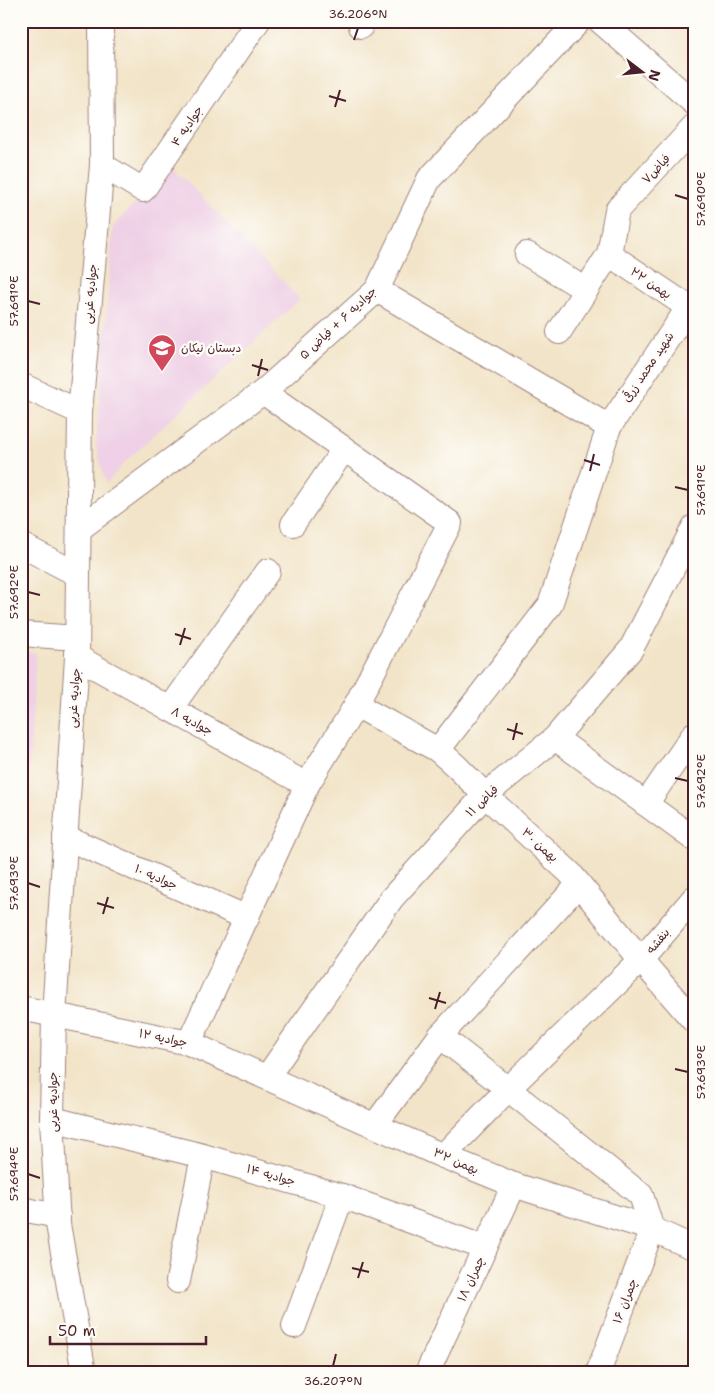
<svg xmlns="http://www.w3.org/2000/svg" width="715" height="1394" viewBox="0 0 715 1394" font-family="'Shantell Sans','Playpen Sans Arabic',sans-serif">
	<rect width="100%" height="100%" fill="#fdfcf7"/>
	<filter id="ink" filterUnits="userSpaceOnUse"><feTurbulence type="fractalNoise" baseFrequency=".02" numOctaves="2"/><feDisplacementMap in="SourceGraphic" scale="10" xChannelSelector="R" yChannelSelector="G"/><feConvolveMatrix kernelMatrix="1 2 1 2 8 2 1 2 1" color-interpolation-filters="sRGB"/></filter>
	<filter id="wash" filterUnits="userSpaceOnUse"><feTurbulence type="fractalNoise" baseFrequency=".0096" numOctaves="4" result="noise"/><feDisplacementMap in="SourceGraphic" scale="20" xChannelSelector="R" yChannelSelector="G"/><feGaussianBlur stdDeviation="1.12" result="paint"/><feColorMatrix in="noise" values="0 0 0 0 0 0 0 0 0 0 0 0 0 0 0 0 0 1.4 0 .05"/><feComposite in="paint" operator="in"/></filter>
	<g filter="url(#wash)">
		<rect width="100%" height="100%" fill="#f2e4c8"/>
		<g fill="#efd0e6">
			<polygon points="171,165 300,299 126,461 106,484 96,445 113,227"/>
			<polygon points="21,651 36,653 21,905"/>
		</g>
	</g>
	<g filter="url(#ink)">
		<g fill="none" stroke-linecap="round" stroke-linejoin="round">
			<g stroke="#9e827a" stroke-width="26">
				<g id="street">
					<polyline points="600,21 694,103"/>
					<polyline points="361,26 364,21"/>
					<polyline points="102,165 143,190 258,21"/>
					<polyline points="527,254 586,290"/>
					<polyline points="609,254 694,311"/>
					<polyline points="377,290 609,427"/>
					<polyline points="559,332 609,254 617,210 694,127"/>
					<polyline points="21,385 80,412"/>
					<polyline points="293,524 344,449"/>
					<polyline points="79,529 263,392 377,290 429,179 579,21"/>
					<polyline points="21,545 77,574"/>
					<polyline points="21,634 77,638"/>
					<polyline points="77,657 307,785"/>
					<polyline points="356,705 438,750 456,766 485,795 570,873 641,960 694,1021"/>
					<polyline points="170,709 268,571"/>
					<polyline points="555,738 694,839"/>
					<polyline points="438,750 550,605 609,427 688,308"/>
					<polyline points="646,804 694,734"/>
					<polyline points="65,837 247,918"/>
					<polyline points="21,1008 189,1043 443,1156 514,1185 652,1229 694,1248"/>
					<polyline points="440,1036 508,1089 641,1195 652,1229 598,1373"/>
					<polyline points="189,1043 307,785 356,705 450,523 263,392"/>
					<polyline points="267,1077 392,898 485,795 555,738 631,649 694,527"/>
					<polyline points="52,1119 203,1156 342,1196 485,1248"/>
					<polyline points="375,1125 440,1036 579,884"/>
					<polyline points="443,1156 508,1089 641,960 694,898"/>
					<polyline points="21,1209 58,1216"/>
					<polyline points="178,1281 203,1156"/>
					<polyline points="294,1326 342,1196"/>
					<polyline points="84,1373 58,1224 52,1119 54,1015 77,657 80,412 102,165 101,21"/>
					<polyline points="427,1373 514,1185"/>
				</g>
			</g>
			<use href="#street" stroke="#fff" stroke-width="24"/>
		</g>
	</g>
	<path fill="none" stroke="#4a1f2b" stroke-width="2" d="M354 40 358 28M329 96 346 101M335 107 340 90M675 195 688 199M28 301 40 304M252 365 268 370M258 376 262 359M584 460 600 465M590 471 594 454M675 487 688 490M28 592 40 595M175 634 191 639M180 645 185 628M507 729 523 734M513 740 517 723M675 778 688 781M28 883 40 887M97 903 114 908M103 914 108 897M429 998 446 1003M435 1009 440 992M675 1069 688 1072M28 1174 40 1178M352 1268 369 1272M358 1278 363 1262M333 1366 336 1354"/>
	<defs>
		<g id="school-pin" transform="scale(1.4375)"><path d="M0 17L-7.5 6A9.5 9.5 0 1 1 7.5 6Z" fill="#d1495b" stroke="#fdfcf7"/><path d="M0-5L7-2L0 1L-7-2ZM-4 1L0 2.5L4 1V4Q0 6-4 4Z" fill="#fff"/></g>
	</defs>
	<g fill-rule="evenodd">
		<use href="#school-pin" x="162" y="348"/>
	</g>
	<g text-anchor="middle" stroke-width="5" stroke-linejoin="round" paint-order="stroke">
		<g font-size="12" fill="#4a1f2b" stroke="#fdfcf7">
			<text transform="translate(187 126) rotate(-56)" y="4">جوادیه ۴</text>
			<text transform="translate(656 169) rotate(-47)" y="4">فیاض۷</text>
			<text transform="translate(651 283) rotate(34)" y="4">بهمن ۲۲</text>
			<text transform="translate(90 294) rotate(-85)" y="4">جوادیه غربی</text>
			<text transform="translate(338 323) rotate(-43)" y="4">جوادیه ۶ + فیاض ۵</text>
			<text transform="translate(648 367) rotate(-56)" y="4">شهید محمد زرقی</text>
			<text transform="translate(74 698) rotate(-86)" y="4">جوادیه غربی</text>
			<text transform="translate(192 721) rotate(29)" y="4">جوادیه ۸</text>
			<text transform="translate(482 801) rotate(-44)" y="4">فیاض ۱۱</text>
			<text transform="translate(540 845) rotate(42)" y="4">بهمن ۳۰</text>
			<text transform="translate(156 877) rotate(24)" y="4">جوادیه ۱۰</text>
			<text transform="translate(658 941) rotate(-50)" y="4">بنفشه</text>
			<text transform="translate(163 1038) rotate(12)" y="4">جوادیه ۱۲</text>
			<text transform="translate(53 1102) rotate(-90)" y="4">جوادیه غربی</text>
			<text transform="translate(456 1161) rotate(23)" y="4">بهمن ۳۲</text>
			<text transform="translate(271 1175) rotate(16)" y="4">جوادیه ۱۴</text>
			<text transform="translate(471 1279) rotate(-65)" y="4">چمران ۱۸</text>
			<text transform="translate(625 1301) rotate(-69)" y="4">چمران ۱۶</text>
		</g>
		<g font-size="12" fill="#4a1f2b" stroke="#fdfcf7" text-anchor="start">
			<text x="181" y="352">دبستان نیکان</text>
		</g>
	</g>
	<rect width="715" height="1394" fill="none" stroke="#fdfcf7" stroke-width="55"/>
	<g transform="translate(642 72) rotate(106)" stroke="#fdfcf7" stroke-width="4" paint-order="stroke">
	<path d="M0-4L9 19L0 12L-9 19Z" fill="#4a1f2b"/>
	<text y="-8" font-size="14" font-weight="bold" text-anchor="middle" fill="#4a1f2b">N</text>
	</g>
	<path d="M50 1336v8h156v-8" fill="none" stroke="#4a1f2b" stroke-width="2.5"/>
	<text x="58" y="1336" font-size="15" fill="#4a1f2b" stroke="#fdfcf7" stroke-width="4" paint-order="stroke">50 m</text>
	<rect x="28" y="28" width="660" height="1338" fill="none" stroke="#4a1f2b" stroke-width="2"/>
	<g font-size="12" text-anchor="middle" fill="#4a1f2b">
		<text x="358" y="18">36.206°N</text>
		<text transform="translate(701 199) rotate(-90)" y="4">57.690°E</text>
		<text transform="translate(14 301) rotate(-90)" y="4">57.691°E</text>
		<text transform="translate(701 490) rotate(-90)" y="4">57.691°E</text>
		<text transform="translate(14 592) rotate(-90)" y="4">57.692°E</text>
		<text transform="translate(701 781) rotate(-90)" y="4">57.692°E</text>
		<text transform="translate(14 883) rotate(-90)" y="4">57.693°E</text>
		<text transform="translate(701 1072) rotate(-90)" y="4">57.693°E</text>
		<text transform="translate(14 1174) rotate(-90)" y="4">57.694°E</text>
		<text x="333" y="1385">36.207°N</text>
	</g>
</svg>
